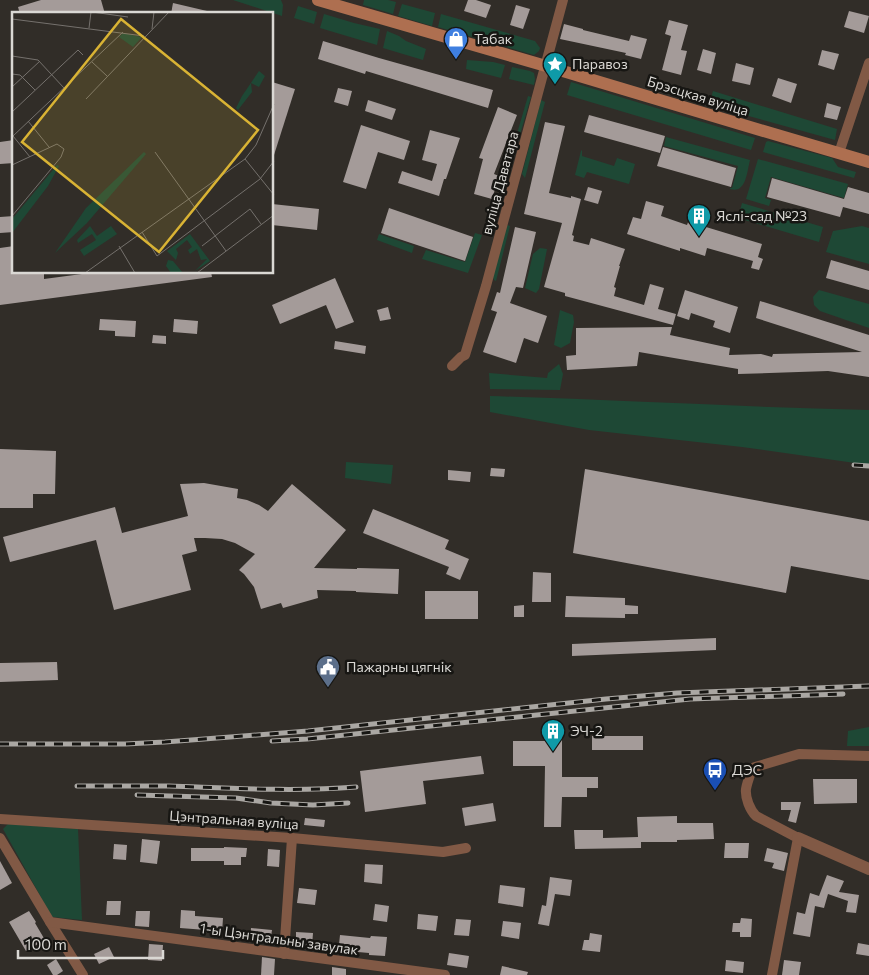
<svg xmlns="http://www.w3.org/2000/svg" width="869" height="975" viewBox="0 0 869 975" font-family="Commissioner,sans-serif">
	<rect width="100%" height="100%" fill="#312d28"/>
	<g fill="#1e4835">
		<polygon points="233,0 281,0 283,5 282,16"/>
		<polygon points="364,0 388,0 396,2 393,14 363,5"/>
		<polygon points="402,4 435,13 432,26 398,16"/>
		<polygon points="298,6 317,12 314,24 294,18"/>
		<polygon points="324,14 354,23 380,29 377,45 320,28"/>
		<polygon points="441,14 535,41 540,48 539,51 534,55 438,27"/>
		<polygon points="387,31 399,36 406,41 426,49 423,60 383,48"/>
		<polygon points="467,60 493,62 505,65 501,78 466,69"/>
		<polygon points="512,67 530,71 534,73 535,79 534,85 509,79"/>
		<polygon points="571,82 755,138 751,150 567,95"/>
		<polygon points="713,91 837,129 835,140 709,105"/>
		<polygon points="528,96 531,97 495,220 492,219"/>
		<polygon points="541,100 545,102 525,178 522,174"/>
		<path d="M666 137 750 160C747 172 746 194 730 189V188H732L738 166 664 146Z"/>
		<polygon points="768,141 832,158 838,167 856,172 854,178 763,152 766,142"/>
		<polygon points="582,150 582,156 614,166 617,158 635,164 629,184 587,172 584,178 575,175 581,151"/>
		<polygon points="758,159 848,184 844,198 771,177 765,198 771,200 769,206 746,199"/>
		<polygon points="742,203 823,227 819,242 738,218"/>
		<polygon points="507,225 510,226 496,281 494,280 493,277"/>
		<polygon points="862,226 869,228 869,264 826,252 833,231"/>
		<polygon points="475,233 482,235 468,273 422,259 426,250 465,262"/>
		<polygon points="379,234 414,246 412,253 377,240"/>
		<polygon points="540,248 547,249 539,289 536,293 525,288 533,254"/>
		<polygon points="819,290 869,304 869,328 820,311 814,305 813,297"/>
		<polygon points="560,310 573,315 574,322 570,343 561,348 554,345"/>
		<polygon points="559,364 563,374 560,390 490,389 489,373 547,378 548,373"/>
		<path d="M490 396C617 400 743 407 869 410V465L742 447 589 430 490 412Z"/>
		<polygon points="346,462 393,465 391,484 345,478"/>
		<polygon points="869,727 869,746 847,746 848,731"/>
		<polygon points="8,824 78,829 82,920 52,917 3,829"/>
	</g>
	<g fill="#a49b99">
		<polygon points="41,0 101,0 105,14 20,14 18,7"/>
		<polygon points="468,0 476,0 491,5 486,18 464,11"/>
		<polygon points="173,3 207,11 207,14 171,14"/>
		<polygon points="516,5 530,9 523,29 510,25"/>
		<polygon points="849,11 869,16 864,33 844,27"/>
		<polygon points="669,20 688,25 681,50 687,51 681,75 662,70 671,36 665,34"/>
		<polygon points="564,24 583,29 583,30 629,41 631,35 647,39 641,59 625,55 626,53 560,39"/>
		<polygon points="323,41 379,58 493,90 488,108 366,71 365,74 318,59"/>
		<polygon points="703,49 716,53 711,74 697,70"/>
		<polygon points="822,50 839,54 834,70 818,65"/>
		<polygon points="736,63 754,68 750,85 732,81"/>
		<polygon points="778,78 797,84 791,103 772,96"/>
		<polygon points="272,82 295,89 274,155 272,155"/>
		<polygon points="338,88 352,91 348,106 334,102"/>
		<polygon points="368,100 396,109 392,120 365,111"/>
		<polygon points="827,103 841,107 837,120 824,117"/>
		<polygon points="498,107 517,115 494,174 499,176 492,199 474,194 483,159 479,158"/>
		<polygon points="589,115 665,136 660,153 584,132"/>
		<polygon points="545,122 565,126 549,193 571,198 571,196 581,199 572,235 574,236 573,241 589,245 591,238 625,249 619,266 620,266 614,287 616,288 614,296 644,305 650,284 664,288 658,309 676,314 673,325 565,296 565,293 544,287 562,223 524,214"/>
		<polygon points="361,125 410,141 404,160 378,152 366,189 343,182"/>
		<polygon points="430,130 460,138 446,179 444,179 439,196 398,183 402,171 432,181 437,164 422,160"/>
		<polygon points="14,140 14,163 0,164 0,142"/>
		<polygon points="663,147 736,168 731,187 657,166"/>
		<polygon points="772,178 844,199 848,187 869,193 869,214 843,207 840,217 767,197"/>
		<polygon points="588,187 602,191 598,204 584,200"/>
		<polygon points="646,201 664,206 661,216 687,225 691,214 695,216 696,209 704,212 702,219 708,220 706,227 762,244 758,257 763,259 759,270 751,268 753,261 707,248 705,256 680,248 680,251 627,234 633,217 641,219"/>
		<polygon points="272,204 319,209 317,230 272,225"/>
		<polygon points="389,208 473,237 465,261 381,233"/>
		<polygon points="14,216 14,232 0,233 0,217"/>
		<polygon points="515,227 536,232 523,288 516,287 510,303 547,316 538,343 524,338 516,363 483,352 497,312 491,310 497,292 500,293"/>
		<polygon points="14,246 14,272 44,272 44,279 97,272 211,272 212,277 0,305 0,248"/>
		<polygon points="831,260 869,271 869,290 826,278"/>
		<polygon points="335,278 354,322 336,329 326,305 280,324 272,305"/>
		<polygon points="685,290 738,307 730,333 713,327 715,321 691,313 689,320 677,316"/>
		<polygon points="760,301 869,335 869,377 828,371 738,374 738,369 639,352 637,366 567,370 566,356 576,355 576,328 672,327 670,335 730,348 729,355 761,354 772,357 773,354 862,352 756,318"/>
		<polygon points="388,307 391,319 380,321 377,310"/>
		<polygon points="100,319 136,321 135,337 115,336 115,331 99,330"/>
		<polygon points="174,319 198,321 197,334 173,332"/>
		<polygon points="153,335 166,336 166,344 152,343"/>
		<polygon points="335,341 366,346 365,354 334,349"/>
		<polygon points="0,449 56,451 55,494 33,494 33,508 0,508"/>
		<polygon points="491,468 505,469 504,477 490,476"/>
		<polygon points="585,469 869,521 869,580 791,566 786,593 573,553"/>
		<polygon points="448,470 471,472 470,482 448,480"/>
		<polygon points="204,483 238,489 237,498 247,500 259,505 268,511 292,484 346,530 314,568 357,569 357,568 399,569 398,594 356,592 356,591 317,590 318,598 283,608 281,603 261,609 254,587 244,574 239,570 255,554 235,543 222,539 205,538 194,538 197,551 182,555 191,590 114,610 96,540 10,562 3,537 115,507 122,533 188,516 180,484"/>
		<polygon points="373,509 449,540 445,549 469,559 460,580 446,574 449,567 363,533"/>
		<polygon points="533,572 551,573 551,602 532,602"/>
		<rect x="425" y="591" width="53" height="28"/>
		<polygon points="566,596 625,598 625,605 638,606 638,614 625,614 625,618 565,617"/>
		<polygon points="524,605 524,617 514,617 514,606"/>
		<polygon points="716,638 716,650 572,656 572,644"/>
		<polygon points="57,662 58,680 0,682 0,663"/>
		<polygon points="545,727 562,727 562,777 598,777 598,788 587,788 587,797 562,797 561,827 544,827 545,766 513,766 513,741 545,741"/>
		<rect x="592" y="736" width="51" height="14"/>
		<polygon points="481,756 484,774 423,781 426,804 365,812 360,771"/>
		<polygon points="813,779 857,779 857,803 814,804"/>
		<polygon points="781,802 801,802 796,823 788,821 791,810 781,810"/>
		<polygon points="493,803 496,821 465,826 462,808"/>
		<polygon points="677,816 677,823 713,823 714,839 677,840 677,842 641,842 641,848 575,849 574,830 603,830 603,838 638,837 637,817"/>
		<polygon points="305,818 325,820 324,827 304,825"/>
		<polygon points="142,839 160,841 157,864 140,862"/>
		<polygon points="725,843 749,843 748,858 724,858"/>
		<polygon points="114,844 127,845 126,860 113,859"/>
		<polygon points="224,847 247,848 246,857 241,857 241,865 224,865 224,861 191,861 191,848 224,848"/>
		<polygon points="767,848 788,853 784,871 772,868 774,863 764,861"/>
		<polygon points="268,849 280,850 279,867 267,866"/>
		<polygon points="0,861 12,883 0,890"/>
		<polygon points="365,864 383,865 382,884 364,882"/>
		<polygon points="827,875 844,881 839,892 859,895 856,913 846,912 848,901 828,894 824,908 815,906 810,937 793,934 797,912 805,914 810,893 819,896"/>
		<polygon points="550,877 572,880 570,896 555,894 549,926 538,924 542,905 546,906"/>
		<polygon points="500,885 525,888 523,907 498,903"/>
		<polygon points="299,888 317,890 315,905 297,903"/>
		<polygon points="107,901 121,901 120,915 106,915"/>
		<polygon points="375,904 389,906 387,922 373,920"/>
		<polygon points="181,910 195,911 195,916 223,918 222,933 206,933 206,930 180,928"/>
		<polygon points="29,911 36,922 35,923 45,940 26,951 9,922"/>
		<polygon points="136,911 150,911 149,927 135,926"/>
		<polygon points="418,914 438,916 436,931 417,929"/>
		<polygon points="741,918 752,919 751,937 740,937 740,932 732,932 733,923 740,923"/>
		<polygon points="456,919 471,920 469,936 454,935"/>
		<polygon points="503,921 521,923 519,939 501,936"/>
		<polygon points="251,928 272,930 270,943 250,941"/>
		<polygon points="296,932 313,933 312,946 296,945"/>
		<polygon points="590,933 602,935 600,952 582,950 584,940 589,940"/>
		<polygon points="340,935 370,938 371,936 387,937 385,956 369,955 369,953 347,951 347,955 338,954"/>
		<polygon points="858,943 869,945 869,956 856,954"/>
		<polygon points="149,944 163,945 162,961 148,960"/>
		<polygon points="109,947 114,957 99,964 94,954"/>
		<polygon points="449,953 469,956 467,968 447,965"/>
		<polygon points="262,957 275,959 274,975 261,975"/>
		<polygon points="56,959 63,971 57,975 53,975 47,965"/>
		<polygon points="726,960 744,962 743,973 725,971"/>
		<polygon points="784,960 801,962 799,975 782,975"/>
		<polygon points="502,966 528,972 527,975 500,975"/>
		<polygon points="332,967 346,969 346,975 332,975"/>
	</g>
	<g fill="none" stroke-linecap="round" stroke-linejoin="round">
		<g stroke="#815945" stroke-width="10">
			<polyline points="839,153 869,63"/>
			<polyline points="452,366 461,357 465,355 486,286 563,0"/>
			<polyline points="0,819 292,838 443,852 466,848"/>
			<polyline points="0,838 50,922 83,975"/>
			<polyline points="50,922 445,975"/>
			<polyline points="284,954 292,838"/>
			<path d="M772 975 798 838 756 816C750 810 745 798 746 789 747 783 750 775 752 769L755 767 799 754 869 756"/>
		</g>
		<polyline stroke="#815945" stroke-width="12" points="798,838 869,869"/>
		<polyline stroke="#ae6f50" stroke-width="12" points="318,0 546,66 760,130 869,162"/>
		<g stroke="#aaa7a3" stroke-width="5">
			<g id="rail">
				<polyline points="854,465 869,466"/>
				<polyline points="272,741 307,739 690,699 843,694"/>
				<polyline points="0,744 125,744 165,742 308,731 606,699 677,693 869,686"/>
				<path d="M77 786C107 786 138 786 169 786 231 788 293 792 356 787"/>
				<polyline points="137,795 236,798 271,803 313,805 348,803"/>
			</g>
		</g>
		<use href="#rail" stroke="#171613" stroke-width="3" stroke-dasharray="9" stroke-linecap="butt"/>
	</g>
	<defs>
		<g id="shop-pin" transform="scale(1.25)"><path d="M0 17L-7.5 6A9.5 9.5 0 1 1 7.5 6Z" fill="#3f7fe0" stroke="#171613"/><path d="M-5-2.5h2.3a2.7 3.5 0 0 1 5.4 0H5L5.5 6h-11ZM-1.5-2.5h3a1.5 2.3 0 0 0-3 0Z" fill="#fff"/></g>
		<g id="sight-pin" transform="scale(1.25)"><path d="M0 17L-7.5 6A9.5 9.5 0 1 1 7.5 6Z" fill="#0f9aa8" stroke="#171613"/><path d="M0-6L1.8-2.2L6-1.7L2.9 1.2L3.7 5.4L0 3.3L-3.7 5.4L-2.9 1.2L-6-1.7L-1.8-2.2Z" fill="#fff"/></g>
		<g id="building-pin" transform="scale(1.25)"><path d="M0 17L-7.5 6A9.5 9.5 0 1 1 7.5 6Z" fill="#0f9aa8" stroke="#171613"/><path d="M-4-6H4V6H1V3H-1V6H-4ZM-2.5-4.3h1.7v1.8h-1.7ZM.8-4.3h1.7v1.8H.8ZM-2.5-1h1.7V.8h-1.7ZM.8-1h1.7V.8H.8Z" fill="#fff"/></g>
		<g id="civic-pin" transform="scale(1.25)"><path d="M0 17L-7.5 6A9.5 9.5 0 1 1 7.5 6Z" fill="#5c6f8a" stroke="#171613"/><path d="M-.6-6.5H3V-4.5H.6V-3L4-1V1h2V6H-6V1h2V-1L-.6-3ZM-1.2 2.5V6h2.4V2.5Z" fill="#fff"/></g>
		<g id="bus-pin" transform="scale(1.25)"><path d="M0 17L-7.5 6A9.5 9.5 0 1 1 7.5 6Z" fill="#1a4fb4" stroke="#171613"/><path d="M-5-6H5V4H4V6H2V4H-2V6H-4V4H-5ZM-3.5-4V0h7V-4ZM-3.5 1.2v1.5H-2V1.2ZM2 1.2v1.5H3.5V1.2Z" fill="#fff"/></g>
	</defs>
	<g fill-rule="evenodd">
		<use href="#shop-pin" x="456" y="39"/>
		<use href="#sight-pin" x="555" y="64"/>
		<use href="#building-pin" x="699" y="216"/>
		<use href="#civic-pin" x="328" y="667"/>
		<use href="#building-pin" x="553" y="731"/>
		<use href="#bus-pin" x="715" y="770"/>
	</g>
	<g text-anchor="middle" stroke-width="5" stroke-linejoin="round" paint-order="stroke">
		<g font-size="14" fill="#dad8d4" stroke="#171613" text-anchor="start">
			<text x="474" y="44">Табак</text>
			<text x="572" y="69">Паравоз</text>
			<text x="716" y="221">Яслі-сад №23</text>
			<text x="346" y="672">Пажарны цягнік</text>
			<text x="570" y="736">ЭЧ-2</text>
			<text x="732" y="775">ДЭС</text>
		</g>
		<g font-size="14" fill="#dad8d4" stroke="#171613">
			<text transform="translate(698 96) rotate(17)" y="5">Брэсцкая вуліца</text>
			<text transform="translate(500 183) rotate(-75)" y="5">вуліца Даватара</text>
			<text transform="translate(234 820) rotate(4)" y="5">Цэнтральная вуліца</text>
			<text transform="translate(279 939) rotate(8)" y="5">1-ы Цэнтральны завулак</text>
		</g>
	</g>
	<g transform="translate(12 12)">
		<rect width="261" height="261" fill="#312d28"/>
		<path d="M111 21 129 25V26L121 35 107 25ZM247 59 253 64 247 75 239 71 240 80 226 98 224 96 230 84ZM132 140 134 142 75 211 43 241 74 196ZM45 153 47 154 36 174 0 221V207ZM78 214 85 224 99 214 105 222 72 244 68 238 84 228 80 222 66 231 65 228ZM178 222 198 249 183 259 195 247 189 248 185 237 178 242 176 238 180 235 175 228 164 237 166 241 164 248 155 239ZM156 248 161 249 171 261H159L154 254Z" fill="#1e4835"/>
		<path fill="none" stroke="#75716d" stroke-width="1" d="M80 0 116 5M0 7 132 24M77 16 79 0M140 17 142 0M0 44 26 48 52 76M80 50 95 64M0 62 8 63 23 78M0 75 28 49M74 87 157 0M0 100 66 38 71 43M16 109 37 135M1 124 111 20M1 124 18 145M143 140 214 239M233 147 262 183M0 153 45 132 52 137 49 145 0 204M130 220 145 244 248 167 262 149M107 234 123 261M190 234 238 197 249 212M73 261 233 147 244 133 262 92M185 261 262 203"/>
		<path fill="#d9b334" fill-opacity="0.15" stroke="#d9b334" stroke-width="2.5" d="M109 7 246 118 147 240 10 130Z"/>
		<rect width="261" height="261" fill="none" stroke="#dad8d4" stroke-width="2.5"/>
	</g>
	<path d="M18 950v8h145v-8" fill="none" stroke="#dad8d4" stroke-width="2.5"/>
	<text x="25" y="950" font-size="15" fill="#dad8d4" stroke="#171613" stroke-width="4" paint-order="stroke">100 m</text>
</svg>
